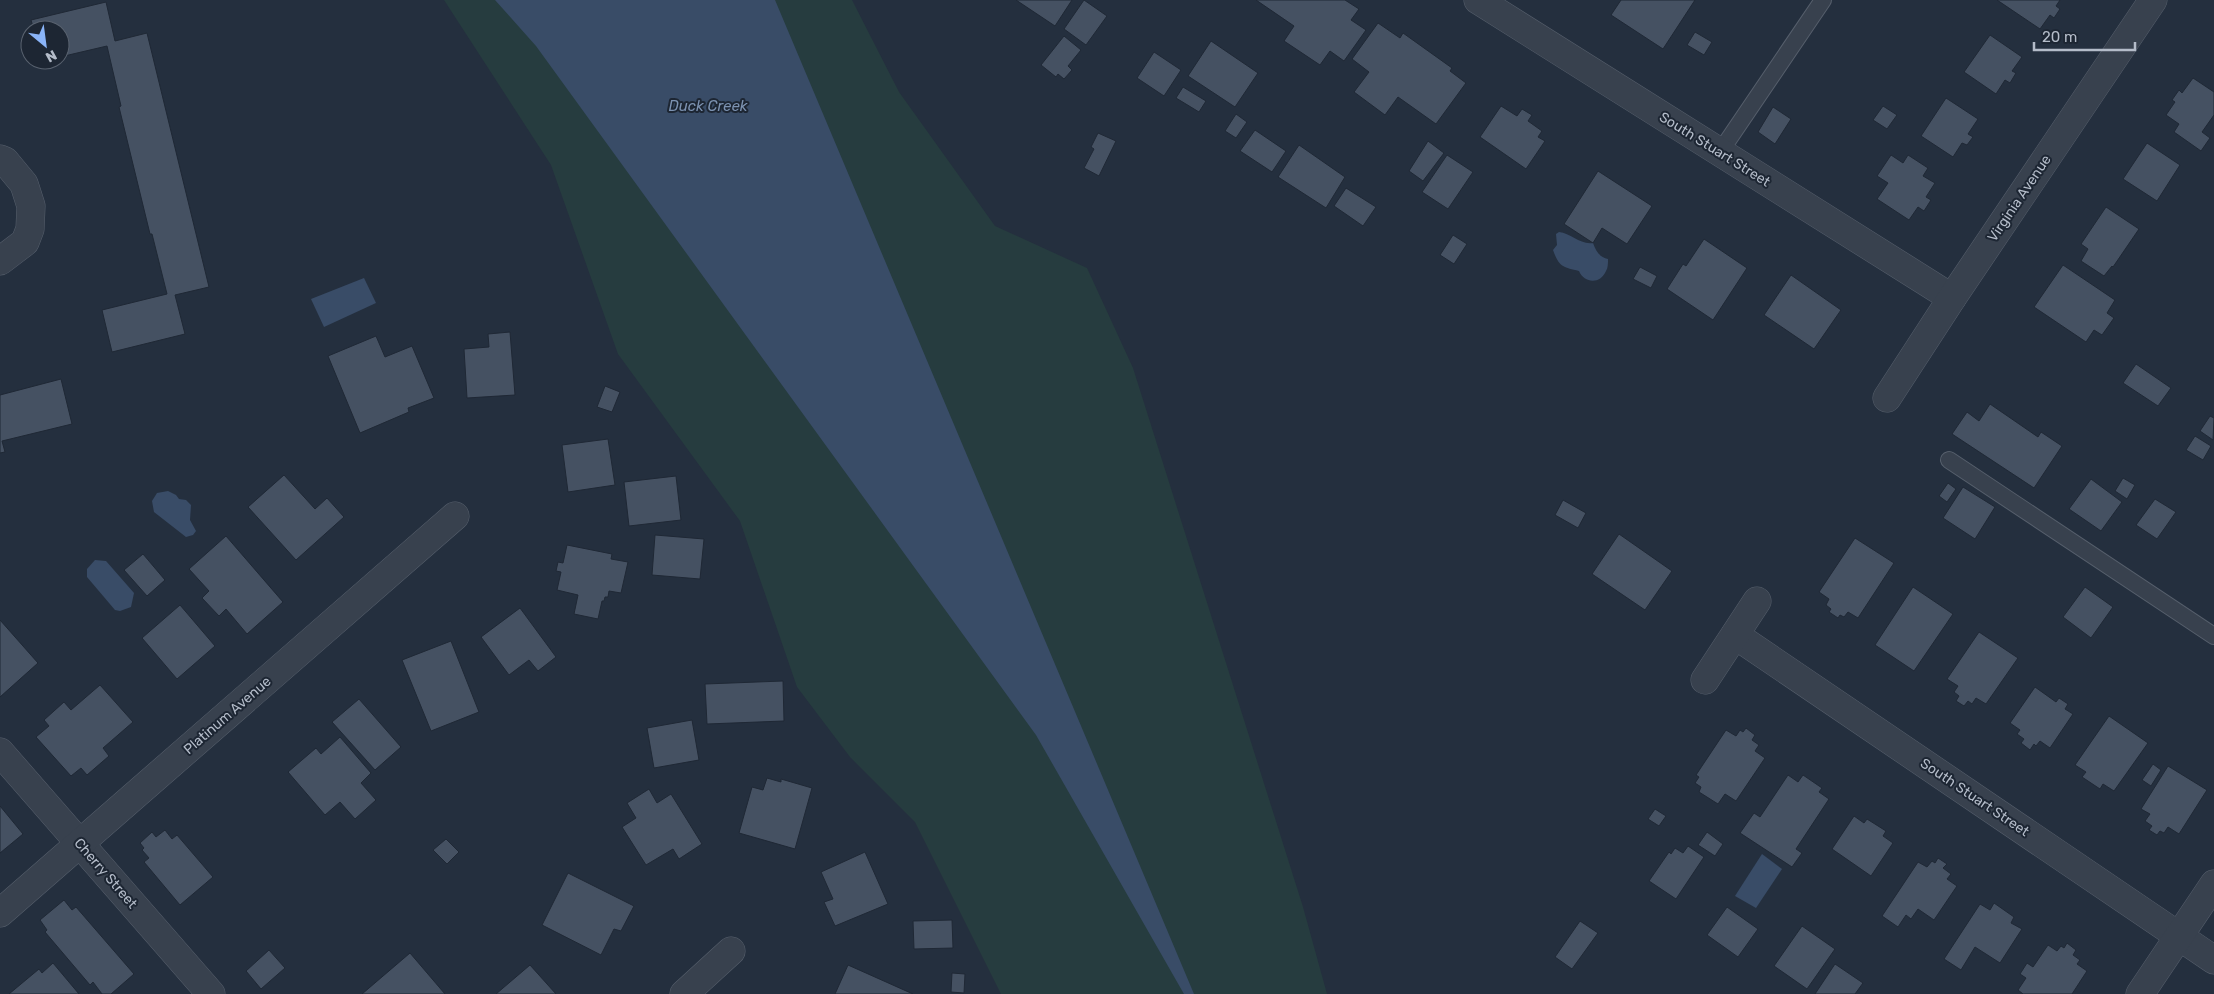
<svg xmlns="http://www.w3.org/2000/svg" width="2214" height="994" viewBox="0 0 2214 994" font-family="Rubik,sans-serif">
	<rect width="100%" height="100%" fill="#242f3e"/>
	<polygon fill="#263c3f" points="444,0 852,0 899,92 995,226 1087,268 1133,368 1303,907 1327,994 1001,994 915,822 850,757 797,687 740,521 618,354 551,165"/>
	<g fill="#394c67">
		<polygon points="495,0 775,0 1194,994 1184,994 1036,735 536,46"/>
		<path d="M1559 232C1571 233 1580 245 1593 243 1596 251 1599 257 1608 259 1608 263 1608 268 1606 271 1600 285 1584 283 1579 271 1563 267 1559 267 1553 250L1557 245 1556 234Z"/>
		<polygon points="364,278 376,303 324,327 311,299"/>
		<polygon points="168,491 176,495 179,499 186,500 191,505 190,520 196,531 193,535 186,537 154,512 152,501 157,493"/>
		<polygon points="95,560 106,561 134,593 131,607 120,611 115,610 87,577 87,569"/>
		<polygon points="1762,854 1782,869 1756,908 1735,896"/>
	</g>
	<g fill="#455162" stroke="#1f2835">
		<polygon points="1016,0 1072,0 1055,26"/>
		<polygon points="1084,0 1107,16 1086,45 1064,29"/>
		<polygon points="1256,0 1345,0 1359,9 1351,20 1366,30 1344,61 1330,51 1320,65 1284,41 1294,26"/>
		<polygon points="1621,0 1695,0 1663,49 1611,15"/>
		<polygon points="1997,0 2060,0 2056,6 2060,9 2054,18 2050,15 2040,29"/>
		<polygon points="106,2 115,41 147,33 209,287 175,295 185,334 112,352 102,310 167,294 152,234 150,234 119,107 121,106 107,46 60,57 60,30 34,30 31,20"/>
		<polygon points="1378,23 1400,38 1403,33 1452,68 1450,71 1466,83 1436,124 1398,97 1385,115 1354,92 1369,72 1352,59"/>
		<polygon points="1695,32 1712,42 1704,55 1687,45"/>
		<polygon points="1990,35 2022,57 2012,71 2016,73 2010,83 2005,80 1996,94 1964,72"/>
		<polygon points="1064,36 1081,50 1068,66 1072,70 1064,79 1058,74 1056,77 1041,65"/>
		<polygon points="1211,41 1258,73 1235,107 1188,76"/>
		<polygon points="1154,52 1181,70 1164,96 1137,78"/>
		<polygon points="2193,78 2214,92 2214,115 2202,132 2210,138 2201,151 2174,132 2179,124 2166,115 2175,102 2172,100 2179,90 2182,93"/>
		<polygon points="1183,87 1206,101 1199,112 1176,98"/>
		<polygon points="1946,98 1978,119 1968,134 1973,137 1967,145 1962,143 1953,157 1921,136"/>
		<polygon points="1501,106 1517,116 1522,109 1532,115 1528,121 1542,131 1538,137 1545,141 1526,169 1480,137"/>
		<polygon points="1883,106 1897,115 1887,129 1873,120"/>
		<polygon points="1773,107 1791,119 1775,144 1758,132"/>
		<polygon points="1236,114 1247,122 1236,138 1225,131"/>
		<polygon points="1255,130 1286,151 1272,172 1240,151"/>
		<polygon points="1098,133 1116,141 1099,176 1084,168 1094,149 1091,147"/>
		<polygon points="1428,141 1444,153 1423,181 1409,171"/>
		<polygon points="2147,143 2180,165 2157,201 2123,179"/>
		<polygon points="1299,145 1345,177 1326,208 1278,177"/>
		<polygon points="1447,155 1473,172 1448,209 1422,192"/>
		<polygon points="1891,155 1903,163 1908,155 1928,168 1923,176 1935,183 1926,197 1931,200 1924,211 1918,207 1909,220 1877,199 1888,183 1877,176"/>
		<polygon points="1598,171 1652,206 1627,244 1602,228 1593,243 1564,224"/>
		<polygon points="1346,188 1376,207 1363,226 1334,206"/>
		<polygon points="2106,207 2139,229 2113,267 2112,266 2104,276 2081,261 2088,249 2081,244"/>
		<polygon points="1453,235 1467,244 1454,264 1440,255"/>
		<polygon points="1704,239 1747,268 1713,320 1667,289 1683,264 1686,266"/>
		<polygon points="2063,265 2115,300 2107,313 2114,318 2102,335 2094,330 2086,342 2034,307"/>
		<polygon points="1640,267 1657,276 1651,288 1633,279"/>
		<polygon points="1791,275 1841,310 1814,349 1764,315"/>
		<polygon points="510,332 515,395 467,398 464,349 489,347 488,334"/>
		<polygon points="376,336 385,357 412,346 434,398 408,408 409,412 360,433 328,356"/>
		<polygon points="2136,364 2171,388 2158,406 2123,383"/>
		<polygon points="61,379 72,424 2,441 5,452 0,453 0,395"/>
		<polygon points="605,386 620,392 612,412 597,407"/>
		<polygon points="1990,404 2038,437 2041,432 2062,446 2034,488 1952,434 1967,412 1979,421"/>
		<polygon points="2210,416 2214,418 2213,440 2200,431"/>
		<polygon points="2195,436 2211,446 2203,460 2186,450"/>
		<polygon points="608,439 615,485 568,492 562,445"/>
		<polygon points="284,475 315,509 327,498 344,517 296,560 248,507"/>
		<polygon points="676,476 681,520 629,526 624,482"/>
		<polygon points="2123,478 2135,485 2127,499 2115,491"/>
		<polygon points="2091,479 2122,502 2101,531 2069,509"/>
		<polygon points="1948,483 1956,489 1947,502 1939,496"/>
		<polygon points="1963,487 1995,507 1975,539 1943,518"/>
		<polygon points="2155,499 2176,512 2157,539 2136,525"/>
		<polygon points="1563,500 1586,513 1578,528 1555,515"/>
		<polygon points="1619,534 1672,571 1645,610 1592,574"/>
		<polygon points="655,535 704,539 700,579 652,575"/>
		<polygon points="226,536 283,602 247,634 226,609 219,616 202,598 209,591 189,569"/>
		<polygon points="1855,538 1894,563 1858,618 1848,612 1844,617 1840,615 1838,618 1829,612 1831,609 1826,605 1829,599 1819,592"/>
		<polygon points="567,545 612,554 611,559 628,562 621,593 609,591 608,597 605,597 604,601 602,601 598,619 574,614 578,595 557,590 561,572 556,571 558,562 563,563"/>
		<polygon points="143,554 165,580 147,596 124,570"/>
		<polygon points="1913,587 1953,614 1914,671 1875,645"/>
		<polygon points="2085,587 2113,607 2091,638 2063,617"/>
		<polygon points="180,605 215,646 177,679 142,638"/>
		<polygon points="520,608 556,657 538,671 529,660 509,675 481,637"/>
		<polygon points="0,620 38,663 0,697"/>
		<polygon points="1979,632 2018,658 1986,704 1976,698 1972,704 1968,701 1964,706 1956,701 1959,696 1954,692 1958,686 1947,679"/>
		<polygon points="451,641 479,712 431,731 402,660"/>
		<polygon points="783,681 784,721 707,724 705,684"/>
		<polygon points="100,685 133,722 103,748 109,756 87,775 81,768 71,776 36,737 49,726 44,720 64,702 71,710"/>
		<polygon points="2035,687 2056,702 2059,698 2068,704 2065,709 2073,714 2050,748 2040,741 2036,746 2034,744 2030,750 2021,743 2024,739 2017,734 2020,730 2010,723"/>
		<polygon points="359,699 401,747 375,770 332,722"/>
		<polygon points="2109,716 2148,743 2114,791 2103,784 2100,789 2082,777 2086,772 2075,765"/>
		<polygon points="692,720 699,760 654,768 647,728"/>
		<polygon points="1746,728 1755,735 1752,740 1759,745 1755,751 1765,758 1736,801 1725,794 1718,804 1699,792 1701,787 1695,783 1699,777 1696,775 1726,730 1736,736 1740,730 1743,732"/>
		<polygon points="340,737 371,773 361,783 376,800 355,819 340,802 325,815 288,772 316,748 321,754"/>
		<polygon points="2153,764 2161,770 2151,786 2142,780"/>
		<polygon points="2168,766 2207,790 2179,834 2168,827 2164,833 2160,831 2157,835 2149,830 2152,826 2145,821 2150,814 2141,809"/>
		<polygon points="1788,775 1798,782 1803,775 1822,788 1819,792 1829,799 1796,849 1802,853 1792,867 1740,833 1754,813 1760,817"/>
		<polygon points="767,778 781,782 781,779 812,788 795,849 739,833 752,787 763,790"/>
		<polygon points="649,789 657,803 671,794 702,844 679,859 673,849 646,865 622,827 636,818 627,803"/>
		<polygon points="0,806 23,834 0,853"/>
		<polygon points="1655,809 1666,816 1659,826 1648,819"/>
		<polygon points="1854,816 1864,823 1867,819 1886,831 1883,836 1893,843 1871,876 1832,849"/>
		<polygon points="165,830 172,839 177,835 213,877 180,905 144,862 149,858 142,850 144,848 140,843 152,832 156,837"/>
		<polygon points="1707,832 1723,844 1715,856 1698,845"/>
		<polygon points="446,839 459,852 447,864 433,850"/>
		<polygon points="1688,846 1704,857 1676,899 1649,881 1669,852 1671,854 1675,848 1683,853"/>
		<polygon points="865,852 888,904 835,926 824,902 833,899 821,872"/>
		<polygon points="1938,858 1947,864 1943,868 1951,874 1947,879 1957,886 1934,920 1918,909 1911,919 1906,915 1898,927 1882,916 1918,862 1927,867 1932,861 1935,863"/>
		<polygon points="568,873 634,906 621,931 614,929 601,955 542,925"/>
		<polygon points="64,900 72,910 76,907 134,974 111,994 102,994 93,982 90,985 45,932 47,930 40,920"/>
		<polygon points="1994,903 2014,917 2011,923 2022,929 2000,963 1975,947 1961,970 1944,959 1980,904 1990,910"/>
		<polygon points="1727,907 1758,929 1738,957 1707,935"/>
		<polygon points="952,920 953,948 914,949 913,921"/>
		<polygon points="1580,921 1598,933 1572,969 1555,957"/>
		<polygon points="1802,926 1835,949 1807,989 1774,966"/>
		<polygon points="2067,943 2076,950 2073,955 2080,960 2077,964 2087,971 2072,994 2023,994 2018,990 2026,978 2020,974 2027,963 2033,967 2048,945 2057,951 2061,946 2064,948"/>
		<polygon points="269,950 285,968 261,989 246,971"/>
		<polygon points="410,953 445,994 362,994"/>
		<polygon points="53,963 79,994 9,994 39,969 42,973"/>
		<polygon points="1835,964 1863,983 1855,994 1815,994"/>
		<polygon points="530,965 556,994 496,994"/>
		<polygon points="848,965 913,994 835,994"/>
		<polygon points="952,973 965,974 964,993 951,992"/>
	</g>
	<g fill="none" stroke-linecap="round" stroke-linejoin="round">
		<g stroke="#565f6c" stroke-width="18">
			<g id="service">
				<polyline points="1720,152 1823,0"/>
				<polyline points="1949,460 2214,636"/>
			</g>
		</g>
		<g stroke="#565f6c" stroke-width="29">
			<g id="minor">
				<polyline points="1478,0 1952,298"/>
				<polyline points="0,159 5,161 24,184 31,206 30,229 25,242 0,261"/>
				<polyline points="1887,398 1952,298 2153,0"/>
				<polyline points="1735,635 2214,960"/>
				<polyline points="1705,680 1757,601"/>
				<polyline points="0,752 211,994"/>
				<polyline points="0,913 455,516"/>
				<polyline points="684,994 731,951"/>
				<polyline points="2140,994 2214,884"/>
			</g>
		</g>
		<use href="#service" stroke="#38414e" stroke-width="16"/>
		<use href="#minor" stroke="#38414e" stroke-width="28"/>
	</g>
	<g text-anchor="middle" stroke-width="4" stroke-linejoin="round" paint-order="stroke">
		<g font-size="14" fill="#b4bcc9" stroke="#1d2633">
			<text transform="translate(1715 149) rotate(32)" y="5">South Stuart Street</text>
			<text transform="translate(2019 198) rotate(-56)" y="5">Virginia Avenue</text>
			<text transform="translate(227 715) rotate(-41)" y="5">Platinum Avenue</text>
			<text transform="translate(1975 797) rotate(34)" y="5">South Stuart Street</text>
			<text transform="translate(106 873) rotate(49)" y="5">Cherry Street</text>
		</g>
		<g font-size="15" font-style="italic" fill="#7c92b1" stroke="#1d2633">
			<text x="708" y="111">Duck Creek</text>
		</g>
	</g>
	<g transform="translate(45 45) rotate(151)"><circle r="24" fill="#1d2633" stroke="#59626f"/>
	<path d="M0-4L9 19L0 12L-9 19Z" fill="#8ab4f8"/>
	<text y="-8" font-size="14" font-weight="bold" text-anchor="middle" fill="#b4bcc9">N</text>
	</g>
	<path d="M2034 42v8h101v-8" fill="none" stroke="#b4bcc9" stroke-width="2.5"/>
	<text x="2042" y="42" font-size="15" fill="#b4bcc9" stroke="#1d2633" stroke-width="4" paint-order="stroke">20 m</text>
</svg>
